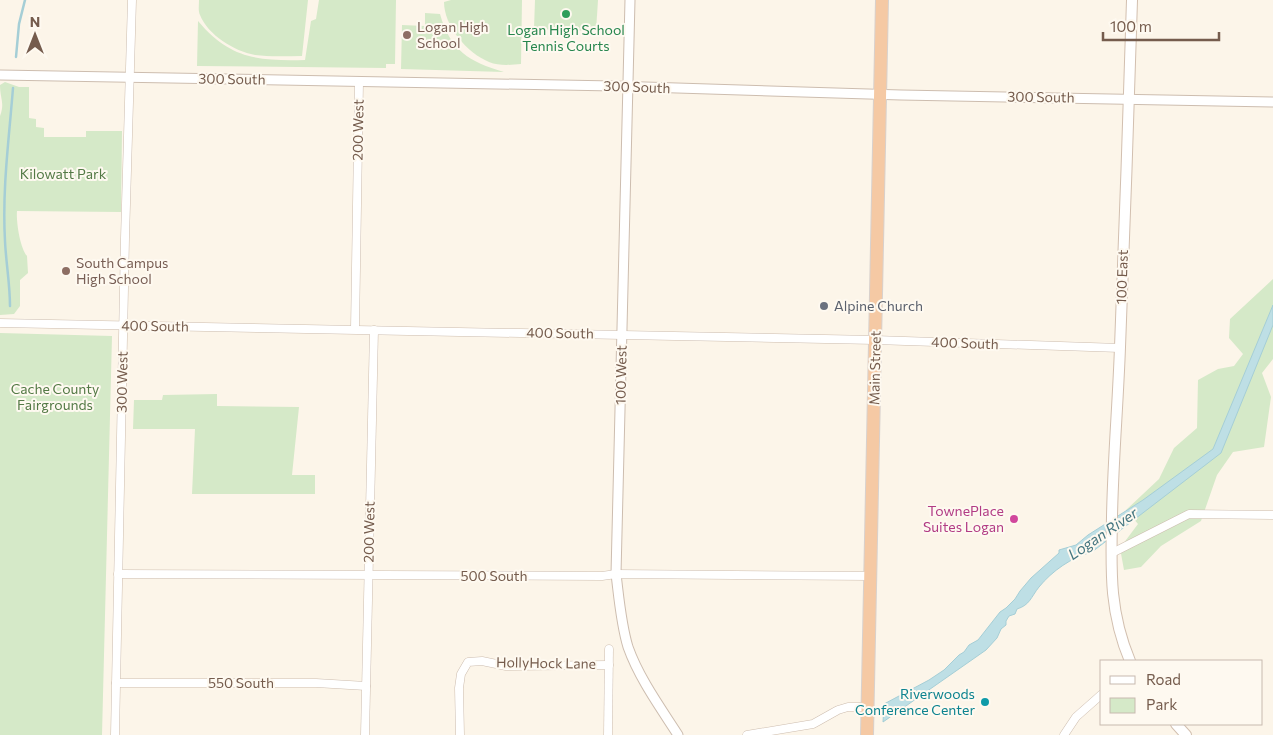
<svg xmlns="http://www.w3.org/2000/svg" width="1273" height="735" viewBox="0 0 1273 735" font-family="Commissioner,sans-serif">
	<rect width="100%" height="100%" fill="#fcf5e9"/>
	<g fill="#d5e9c8">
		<path d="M199 0H308L302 56C287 56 270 57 255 55 234 51 208 35 200 15 198 11 199 5 199 0Z"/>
		<path d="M319 0H396L395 64H386V68L197 66 198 21C230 59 258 61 305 60L311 21 316 19Z"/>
		<path d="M451 0H522L521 64C510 65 499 66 489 62 467 53 444 26 444 2Z"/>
		<polygon points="535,0 598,0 596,31 534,29"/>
		<path d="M425 13 440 14C450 50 469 62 504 72L401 69 402 25 425 26Z"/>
		<path d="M5 82 19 87H29V118L36 119V127L44 128V137H86V131H122L121 212 17 211C16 221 20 248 27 256L28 273 20 280V306L14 314 0 315V116C5 103 0 99 0 85Z"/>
		<polygon points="1273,279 1273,359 1262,373 1271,397 1264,447 1233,452 1217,475 1201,521 1161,546 1141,567 1124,570 1120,548 1138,524 1126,510 1159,479 1174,448 1197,428 1198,380 1218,369 1234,366 1243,354 1229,338 1230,319"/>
		<polygon points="0,333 112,336 102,735 0,735"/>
		<polygon points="217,394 217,406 299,407 292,475 315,475 315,494 192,494 195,429 133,429 134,400 162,400 163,395"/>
	</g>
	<path fill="#bedfe5" stroke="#a5ced6" d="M1273 305V325L1221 453 1092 552C1072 557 1052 571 1039 587 1031 597 1030 605 1017 609L1015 614 1009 616 1006 621V625L1001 629 997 638 986 650 883 722 884 704 929 680 944 670 959 655 964 652 969 645 978 640 1000 612 1006 608 1015 599 1020 591 1031 578 1059 553V550L1076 545 1088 535 1143 500 1213 449Z"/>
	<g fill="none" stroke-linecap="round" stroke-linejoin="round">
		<g stroke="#a5ced6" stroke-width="2.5">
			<polyline points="16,57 19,24 25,0"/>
			<path d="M10 306C10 284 6 263 5 241 2 190 9 139 13 88"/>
		</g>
		<g stroke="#cdbdaf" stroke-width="9">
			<g id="minor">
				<polyline points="0,323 875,340 1120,348"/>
				<polyline points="355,329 359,82"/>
				<polyline points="1112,553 1189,514 1273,515"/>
				<polyline points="118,574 602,576 616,574 870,576"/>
				<polyline points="116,683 316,683 366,686"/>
				<polyline points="115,735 125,238 132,0"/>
				<polyline points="365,735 374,330"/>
				<polyline points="460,735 459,688 461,674 468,662 482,661 506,666 609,665"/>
				<polyline points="608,735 609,649"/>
				<polyline points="747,735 813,724 838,710 848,707 868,707"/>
				<polyline points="1064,735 1076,717 1102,694"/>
			</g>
		</g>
		<g stroke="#cdbdaf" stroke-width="11">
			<g id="tertiary">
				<path d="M630 0 616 574C619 598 621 624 628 647 639 678 660 707 678 735"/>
				<polyline points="0,75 614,86 901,95 1273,102"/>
			</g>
		</g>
		<g stroke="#d2bfaf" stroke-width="12">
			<g id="secondary">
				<path d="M1130 661C1109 611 1111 570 1112 517 1113 460 1118 404 1120 347 1125 231 1128 116 1132 0"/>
				<polyline points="1176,724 1186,735"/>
			</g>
		</g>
		<g stroke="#d8d1cd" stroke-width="14">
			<polyline id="trunk" points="867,735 882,0"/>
		</g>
		<use href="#minor" stroke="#fff" stroke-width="8"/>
		<use href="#tertiary" stroke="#fff" stroke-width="9"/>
		<use href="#secondary" stroke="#fff" stroke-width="10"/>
		<use href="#trunk" stroke="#f5c9a4" stroke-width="12"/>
	</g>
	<circle fill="#2e9e5b" stroke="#fef9f0" stroke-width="2" cx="566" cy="14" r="5"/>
	<g fill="#8d6e63" stroke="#fef9f0" stroke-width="2">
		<circle cx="407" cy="35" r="5"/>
		<circle cx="66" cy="271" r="5"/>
	</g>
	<circle fill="#6b7280" stroke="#fef9f0" stroke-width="2" cx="824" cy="306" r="5"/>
	<circle fill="#d1479c" stroke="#fef9f0" stroke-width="2" cx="1014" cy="519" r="5"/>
	<circle fill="#0f9aa8" stroke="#fef9f0" stroke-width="2" cx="985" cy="702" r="5"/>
	<g text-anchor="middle" stroke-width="4" stroke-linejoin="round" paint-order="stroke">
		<g font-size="14" fill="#785e54" stroke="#fef9f0" text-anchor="start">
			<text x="417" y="32">Logan High<tspan x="417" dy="16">School</tspan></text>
			<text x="76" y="268">South Campus<tspan x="76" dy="16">High School</tspan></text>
		</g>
		<g font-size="14" fill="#27864d" stroke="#fef9f0">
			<text x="566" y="35">Logan High School<tspan x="566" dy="16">Tennis Courts</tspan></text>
		</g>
		<g font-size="14" fill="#755c4d" stroke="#fef9f0">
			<text transform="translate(232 79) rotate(1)" y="5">300 South</text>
			<text transform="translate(637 87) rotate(2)" y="5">300 South</text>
			<text transform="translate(1041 97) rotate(1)" y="5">300 South</text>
			<text transform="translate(358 130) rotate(-89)" y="5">200 West</text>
			<text transform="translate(1122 277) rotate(-88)" y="5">100 East</text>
			<text transform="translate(155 326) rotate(1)" y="5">400 South</text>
			<text transform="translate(560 333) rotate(1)" y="5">400 South</text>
			<text transform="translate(965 343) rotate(2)" y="5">400 South</text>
			<text transform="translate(875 368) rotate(-89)" y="5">Main Street</text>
			<text transform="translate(621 375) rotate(-89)" y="5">100 West</text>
			<text transform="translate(122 382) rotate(-89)" y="5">300 West</text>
			<text transform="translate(369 532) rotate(-89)" y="5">200 West</text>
			<text x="494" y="581">500 South</text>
			<text transform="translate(546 663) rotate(1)" y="5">HollyHock Lane</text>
			<text x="241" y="688">550 South</text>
		</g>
		<g font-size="14" fill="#547a46" stroke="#fef9f0">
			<text x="63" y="179">Kilowatt Park</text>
			<text x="55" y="394">Cache County<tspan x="55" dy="16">Fairgrounds</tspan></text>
		</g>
		<g font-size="14" fill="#5b616d" stroke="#fef9f0" text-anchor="start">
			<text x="834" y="311">Alpine Church</text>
		</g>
		<g font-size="14" fill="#b23c85" stroke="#fef9f0" text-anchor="end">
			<text x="1004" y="516">TownePlace<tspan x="1004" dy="16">Suites Logan</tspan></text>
		</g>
		<g font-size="14" fill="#0d838f" stroke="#fef9f0" text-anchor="end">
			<text x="975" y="699">Riverwoods<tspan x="975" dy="16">Conference Center</tspan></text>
		</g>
		<g font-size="15" font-style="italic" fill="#457680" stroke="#fef9f0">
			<text transform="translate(1103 534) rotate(-34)" y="5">Logan River</text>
		</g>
	</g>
	<rect x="1100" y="660" width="162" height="65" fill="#fef9f0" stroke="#c7baaf"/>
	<rect x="1110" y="676" width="25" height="8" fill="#ffffff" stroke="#c7baaf"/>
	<text x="1146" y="685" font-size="15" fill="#755c4d">Road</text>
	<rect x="1110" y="698" width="25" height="15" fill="#d5e9c8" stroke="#c7baaf"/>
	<text x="1146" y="710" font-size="15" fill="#755c4d">Park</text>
	<g transform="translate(35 35)" stroke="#fef9f0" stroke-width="4" paint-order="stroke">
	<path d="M0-4L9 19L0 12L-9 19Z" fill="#755c4d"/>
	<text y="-8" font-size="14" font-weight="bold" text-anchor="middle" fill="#755c4d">N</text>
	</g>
	<path d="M1103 32v8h116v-8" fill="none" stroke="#755c4d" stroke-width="2.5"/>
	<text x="1110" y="32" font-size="15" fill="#755c4d" stroke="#fef9f0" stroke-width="4" paint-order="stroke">100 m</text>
</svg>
